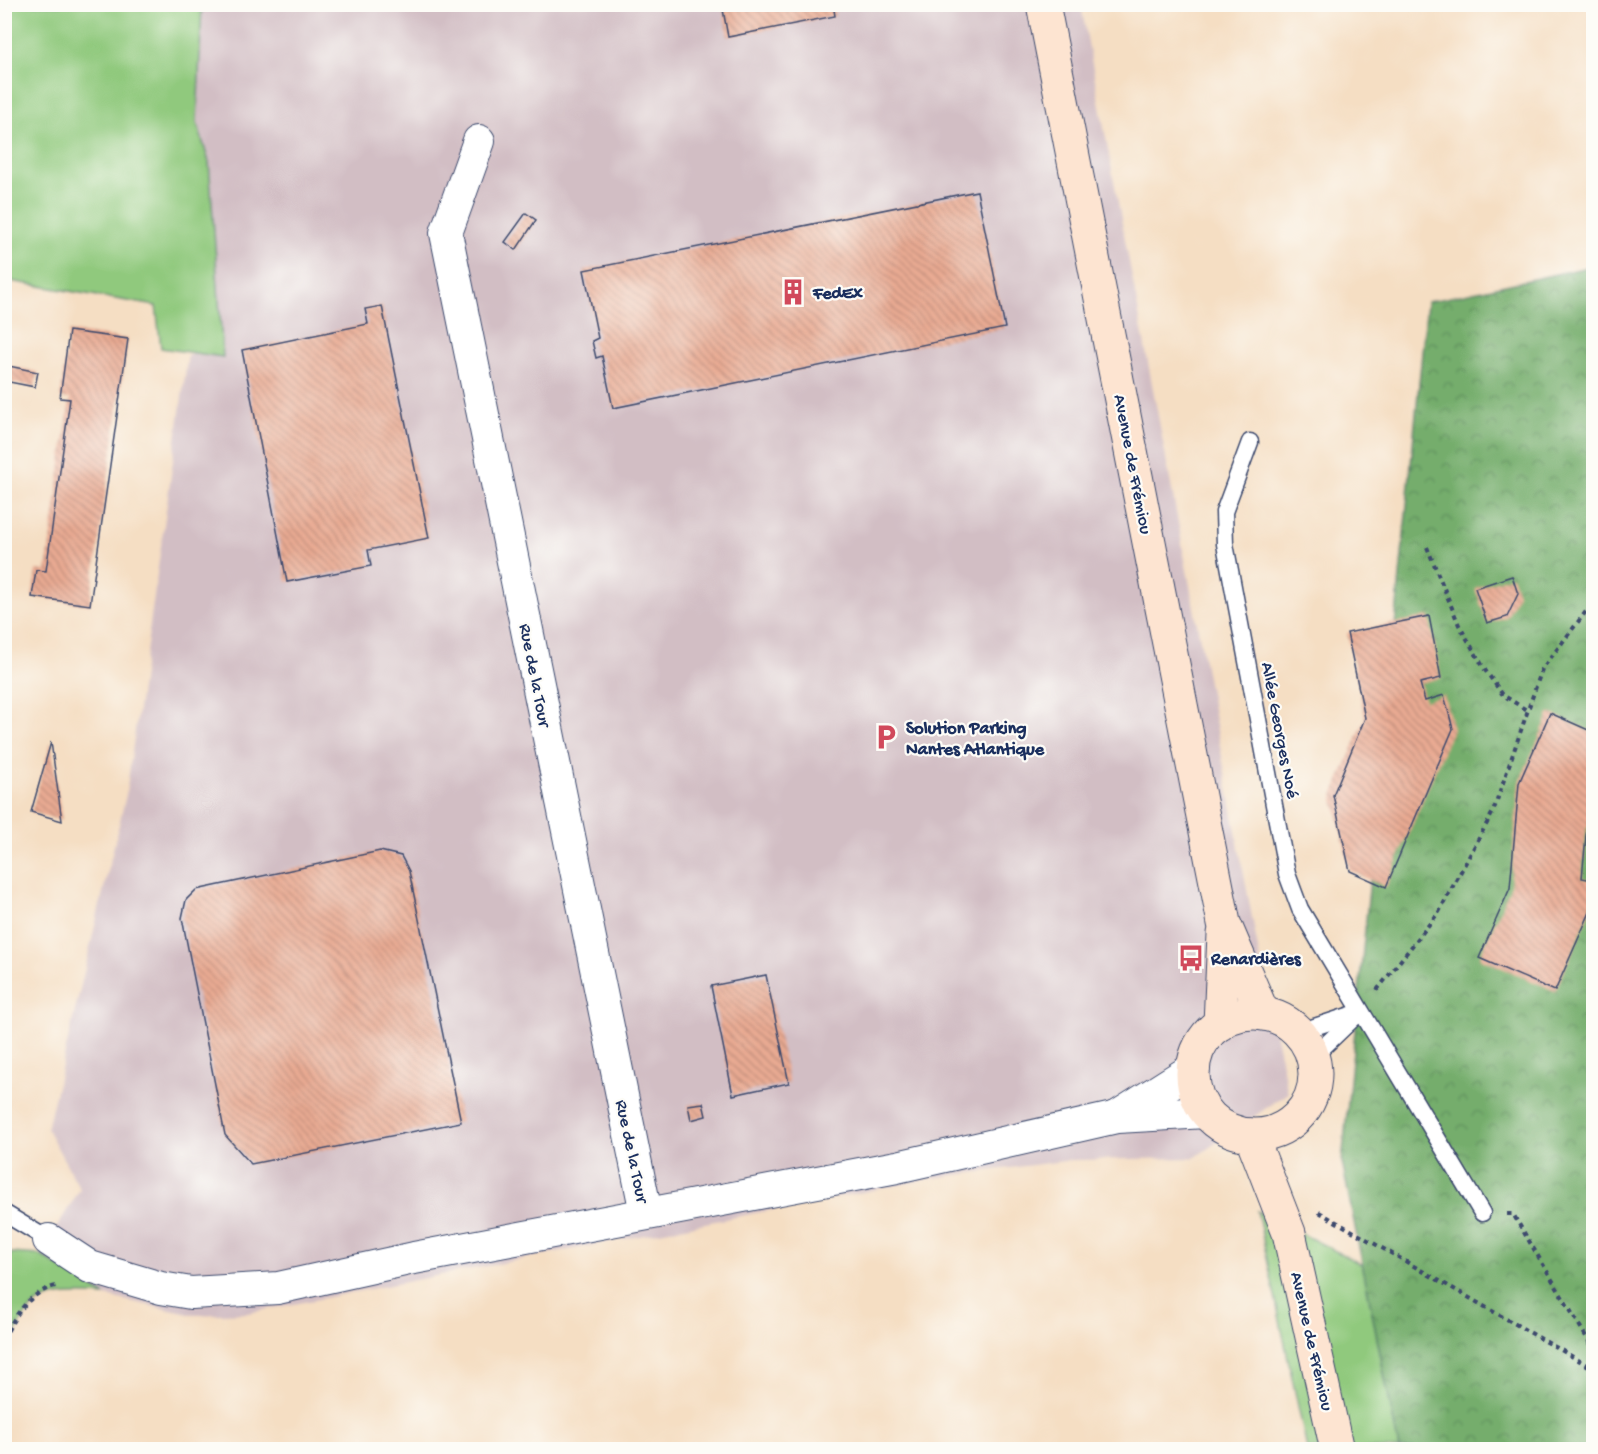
<svg xmlns="http://www.w3.org/2000/svg" width="1598" height="1454" viewBox="0 0 1598 1454" font-family="'Gochi Hand',sans-serif">
	<defs>
		<pattern id="forest-crowns" width="20" height="18" patternUnits="userSpaceOnUse" patternTransform="scale(1.5)"><rect width="20" height="18" fill="#74ad6c"/><path d="M2 6a3 3 0 1 1 6 0M12 15a3 3 0 1 1 6 0" fill="none" stroke="#5e8d5c"/></pattern>
		<pattern id="building-back-hatch" width="6" height="6" patternUnits="userSpaceOnUse" patternTransform="scale(1.5)"><rect width="6" height="6" fill="#e9aa92"/><path d="M-1 5l2 2M0 0l6 6M5-1l2 2" fill="none" stroke="#bc8b7a"/></pattern>
	</defs>
	<rect width="100%" height="100%" fill="#fdfcf7"/>
	<filter id="ink" filterUnits="userSpaceOnUse"><feTurbulence type="fractalNoise" baseFrequency=".0167" numOctaves="2"/><feDisplacementMap in="SourceGraphic" scale="12" xChannelSelector="R" yChannelSelector="G"/><feConvolveMatrix kernelMatrix="1 2 1 2 8 2 1 2 1" color-interpolation-filters="sRGB"/></filter>
	<filter id="wash" filterUnits="userSpaceOnUse"><feTurbulence type="fractalNoise" baseFrequency=".008" numOctaves="4" result="noise"/><feDisplacementMap in="SourceGraphic" scale="24" xChannelSelector="R" yChannelSelector="G"/><feGaussianBlur stdDeviation="1.35" result="paint"/><feColorMatrix in="noise" values="0 0 0 0 0 0 0 0 0 0 0 0 0 0 0 0 0 1.4 0 .05"/><feComposite in="paint" operator="in"/></filter>
	<g filter="url(#wash)">
		<rect width="100%" height="100%" fill="#f5dec3"/>
		<polygon fill="#d2bec4" points="202,5 1081,5 1261,965 1288,1093 1194,1158 1072,1160 939,1177 248,1313 194,1315 105,1296 40,1255 80,1189 47,1129 126,795 188,354 223,357 209,163 197,123"/>
		<g fill="#90c97d" stroke="#567c6e" stroke-width="1.5">
			<polygon points="4,5 202,5 197,123 209,162 223,357 161,348 156,306 5,280"/>
			<polygon points="1257,1211 1363,1265 1399,1449 1307,1449"/>
			<path d="M11 1253 40 1255 105 1296C41 1291 25 1298 5 1360V1272Z"/>
		</g>
		<polygon fill="url(#forest-crowns)" stroke="#486e65" stroke-width="1.5" points="1593,266 1593,1449 1399,1449 1342,1162 1427,302"/>
		<g id="blocks">
			<g fill="url(#building-back-hatch)">
				<polygon points="722,4 833,4 835,16 728,37"/>
				<polygon points="977,191 1005,328 613,408 602,356 596,358 592,341 598,338 584,270"/>
				<polygon points="526,213 536,220 516,250 505,242"/>
				<polygon points="382,306 429,538 368,550 371,566 287,582 242,350 368,324 365,309"/>
				<polygon points="69,331 128,339 90,605 32,597 36,570 46,571 70,399 60,398"/>
				<polygon points="4,365 38,372 35,387 4,381"/>
				<polygon points="1512,576 1518,594 1507,617 1487,623 1475,588"/>
				<polygon points="1429,616 1441,678 1420,683 1425,701 1444,695 1453,729 1386,887 1350,871 1333,795 1365,718 1347,633"/>
				<polygon points="1550,713 1593,732 1593,827 1587,826 1582,878 1593,880 1591,910 1555,991 1479,958 1510,888 1519,783"/>
				<polygon points="51,742 62,821 31,812"/>
				<polygon points="380,851 401,856 409,871 461,1122 251,1164 225,1135 182,918 186,900 196,890"/>
				<polygon points="766,975 789,1083 733,1095 711,986"/>
				<polygon points="703,1103 706,1116 691,1120 688,1105"/>
			</g>
		</g>
	</g>
	<g filter="url(#ink)">
		<use href="#blocks" fill-opacity="0" stroke="#3c496d" stroke-width="1.5"/>
		<g fill="none" stroke-linecap="round" stroke-linejoin="round">
			<g stroke="#3c496d" stroke-width="19">
				<g id="service">
					<polyline points="1250,442 1224,512 1225,544 1287,874 1300,909 1482,1213"/>
					<polyline points="1299,1032 1357,1013"/>
					<polyline points="1313,1057 1360,1012"/>
					<polyline points="4,1213 49,1240"/>
				</g>
			</g>
			<g stroke="#3c496d" stroke-width="34">
				<g id="minor">
					<polyline points="479,141 446,233 646,1213"/>
					<polyline points="1120,1115 1194,1068"/>
					<polyline points="49,1240 90,1267 161,1288 191,1293 278,1288 414,1258 897,1167 1117,1117 1206,1112"/>
				</g>
			</g>
			<g stroke="#3c496d" stroke-width="35">
				<g id="secondary">
					<polyline points="1043,4 1224,923 1263,1014"/>
					<circle cx="1254" cy="1074" r="61"/>
					<polyline points="1220,1024 1224,934"/>
					<polyline points="1251,1135 1289,1233 1337,1450"/>
				</g>
			</g>
			<g stroke="#3c496d" stroke-width="4" stroke-dasharray="4.5 4.5" stroke-linecap="butt">
				<polyline points="1427,547 1459,625 1485,670 1503,695 1528,711"/>
				<polyline points="1377,990 1439,912 1493,812 1542,669 1594,601"/>
				<polyline points="1319,1212 1594,1369"/>
				<polyline points="1507,1214 1513,1214 1594,1350"/>
				<path d="M4 1339C14 1315 30 1292 56 1286"/>
			</g>
			<use href="#service" stroke="#fff" stroke-width="16"/>
			<use href="#minor" stroke="#fff" stroke-width="32"/>
			<use href="#secondary" stroke="#fde4d1" stroke-width="33"/>
		</g>
	</g>
	<defs>
		<g id="building-bare" transform="scale(2.07)"><path d="M-4-6H4V6H1V3H-1V6H-4ZM-2.5-4.3h1.7v1.8h-1.7ZM.8-4.3h1.7v1.8H.8ZM-2.5-1h1.7V.8h-1.7ZM.8-1h1.7V.8H.8Z" fill="#d1495b" stroke="#fdfcf7" stroke-width="2.5" paint-order="stroke"/></g>
		<g id="parking-bare" transform="scale(2.07)"><path d="M-3.5-5.5H1a3.5 3.5 0 0 1 0 7H-1V5.5H-3.5ZM-1-3.4V-.6H.8a1.4 1.4 0 0 0 0-2.8Z" fill="#d1495b" stroke="#fdfcf7" stroke-width="2.5" paint-order="stroke"/></g>
		<g id="bus-bare" transform="scale(2.07)"><path d="M-5-6H5V4H4V6H2V4H-2V6H-4V4H-5ZM-3.5-4V0h7V-4ZM-3.5 1.2v1.5H-2V1.2ZM2 1.2v1.5H3.5V1.2Z" fill="#d1495b" stroke="#fdfcf7" stroke-width="2.5" paint-order="stroke"/></g>
	</defs>
	<g fill-rule="evenodd">
		<use href="#building-bare" x="793" y="292"/>
		<use href="#parking-bare" x="886" y="737"/>
		<use href="#bus-bare" x="1191" y="958"/>
	</g>
	<g text-anchor="middle" stroke-width="4.5" stroke-linejoin="round" paint-order="stroke">
		<g font-size="18" font-weight="bold" fill="#1b2f5e" stroke="#fdfcf7" text-anchor="start">
			<text x="813" y="298">FedEx</text>
			<text x="906" y="733">Solution Parking<tspan x="906" dy="21">Nantes Atlantique</tspan></text>
			<text x="1211" y="964">Renardières</text>
		</g>
		<g font-size="18" fill="#1b2f5e" stroke="#fdfcf7">
			<text transform="translate(1134 464) rotate(79)" y="6">Avenue de Frémiou</text>
			<text transform="translate(536 675) rotate(79)" y="6">Rue de la Tour</text>
			<text transform="translate(1281 730) rotate(79)" y="6">Allée Georges Noé</text>
			<text transform="translate(633 1151) rotate(78)" y="6">Rue de la Tour</text>
			<text transform="translate(1313 1341) rotate(77)" y="6">Avenue de Frémiou</text>
		</g>
	</g>
	<rect width="1598" height="1454" fill="none" stroke="#fdfcf7" stroke-width="24"/>
</svg>
